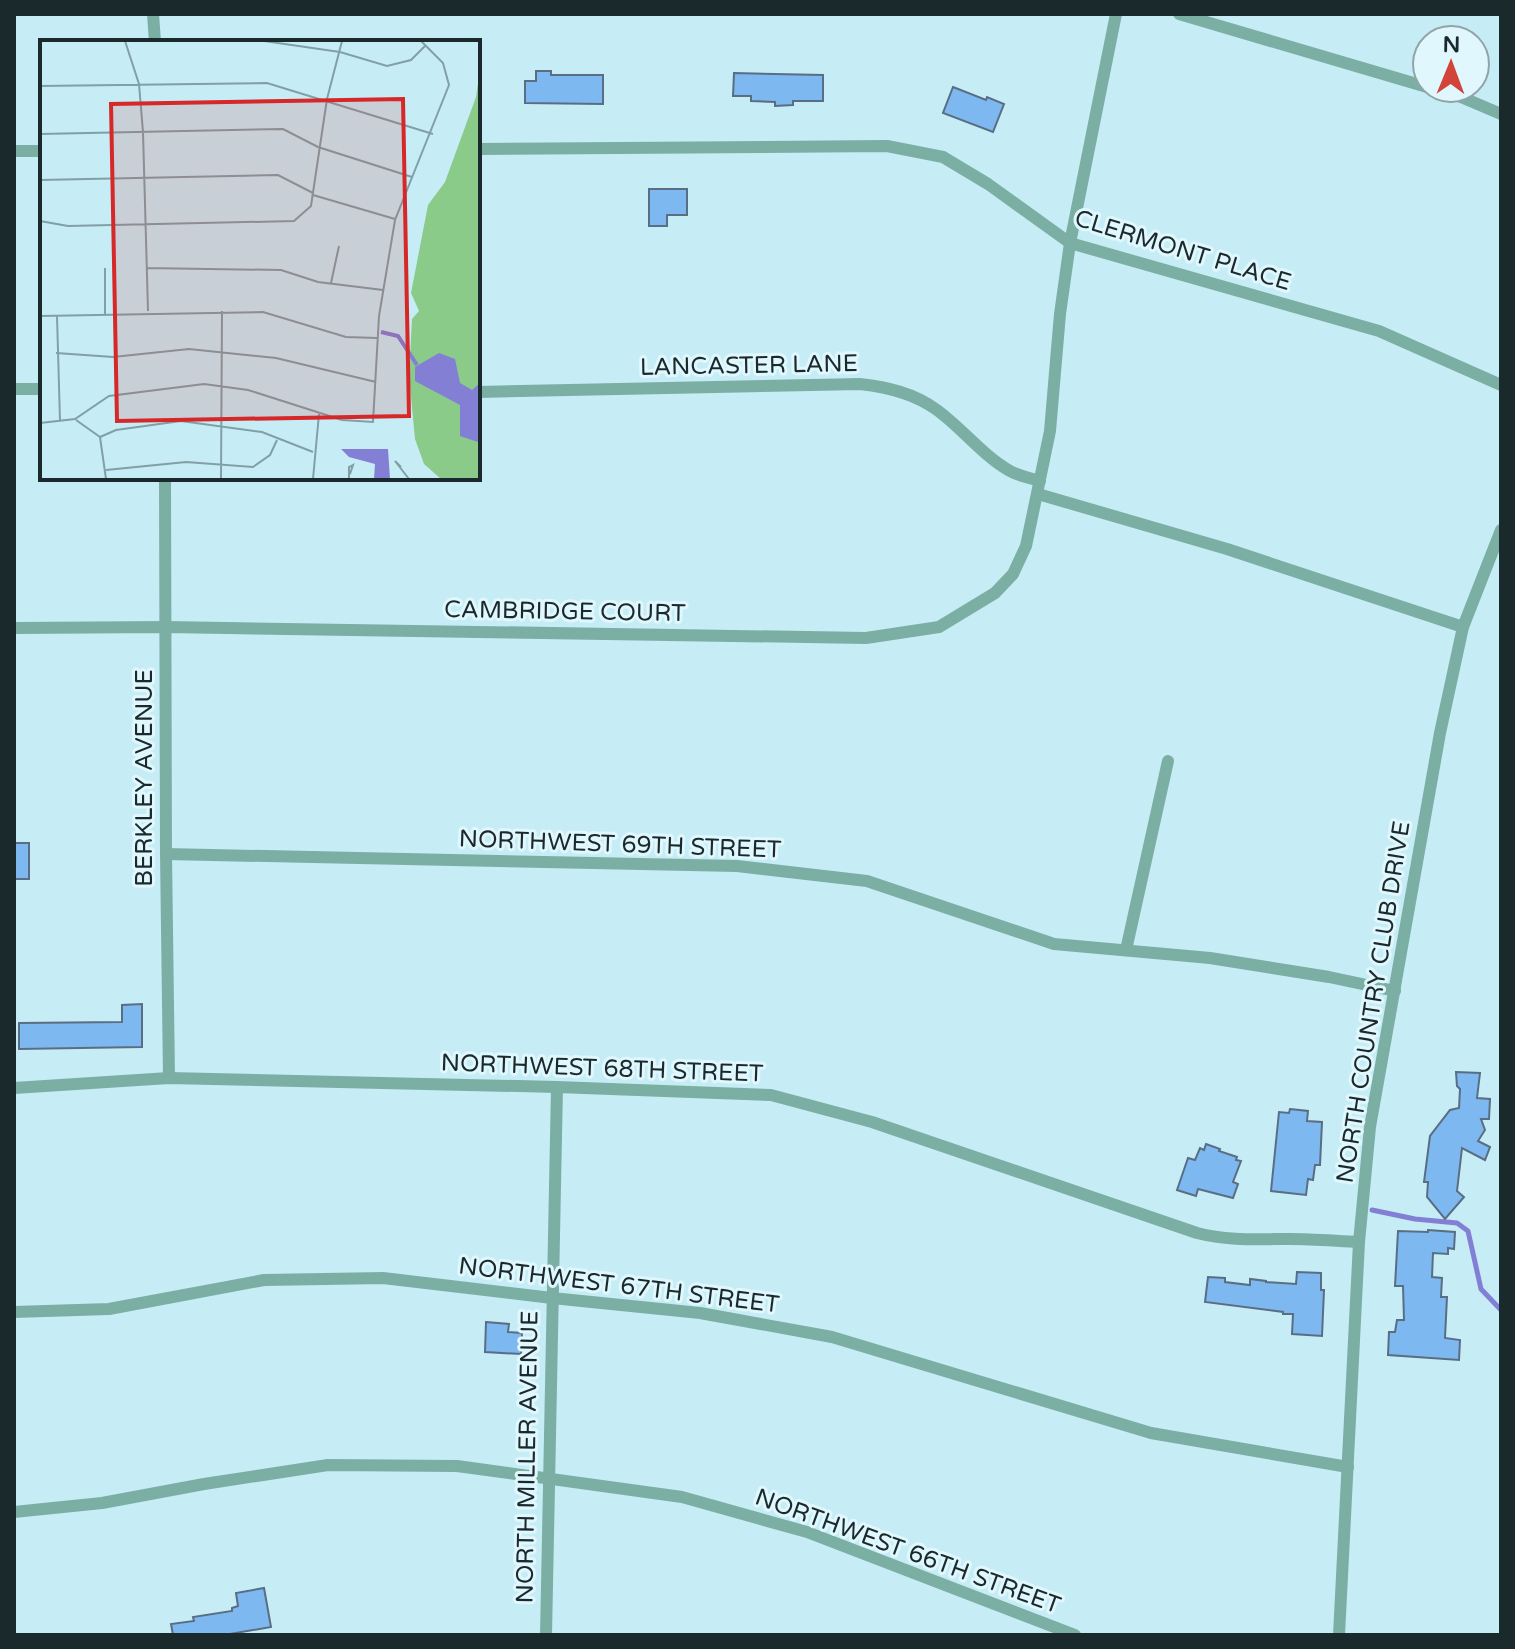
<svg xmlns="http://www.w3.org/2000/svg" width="1515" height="1649" viewBox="0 0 1515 1649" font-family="'Varela Round',sans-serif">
	<rect width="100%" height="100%" fill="#c6edf6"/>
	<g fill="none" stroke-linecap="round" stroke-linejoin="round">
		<polyline stroke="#827fd5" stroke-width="5" points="1372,1210 1415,1219 1457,1223 1468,1231 1481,1289 1501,1310"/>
	</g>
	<g fill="#7eb8f1" stroke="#596e83" stroke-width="2">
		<polygon points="536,71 551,71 551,75 603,75 603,104 525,103 525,81 536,81"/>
		<polygon points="734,73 823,75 823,101 793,101 793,105 775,106 775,102 751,101 751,96 733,96"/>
		<polygon points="953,87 986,100 987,97 1004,104 993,132 943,113"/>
		<polygon points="649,189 687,189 687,215 667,215 667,226 649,226"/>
		<rect x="14" y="843" width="15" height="36"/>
		<polygon points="142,1004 142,1047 19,1049 19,1023 122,1022 122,1005"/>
		<polygon points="1456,1072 1480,1073 1477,1098 1490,1099 1489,1119 1481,1119 1485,1130 1478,1141 1490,1147 1485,1160 1462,1148 1457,1191 1464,1197 1445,1219 1427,1197 1428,1182 1424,1182 1430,1136 1450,1110 1459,1108 1460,1089 1457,1086"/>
		<polygon points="1290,1109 1308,1111 1307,1121 1322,1122 1320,1165 1315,1165 1313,1180 1308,1179 1306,1195 1271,1191 1279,1112 1289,1113"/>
		<polygon points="1206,1144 1220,1149 1219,1151 1237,1157 1236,1160 1241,1161 1233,1182 1238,1184 1233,1198 1198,1189 1196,1196 1177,1190 1188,1158 1195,1160 1200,1148 1204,1150"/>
		<polygon points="1428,1230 1455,1232 1454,1249 1448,1248 1448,1254 1433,1253 1432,1277 1442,1278 1441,1297 1447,1297 1445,1338 1460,1340 1459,1360 1388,1355 1389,1332 1395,1332 1397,1320 1404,1320 1403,1286 1395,1286 1398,1231 1428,1232"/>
		<polygon points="1297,1272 1321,1273 1321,1290 1324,1290 1322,1336 1292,1334 1293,1314 1283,1314 1283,1312 1205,1302 1208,1277 1225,1278 1225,1282 1250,1285 1250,1279 1266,1281 1266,1282 1296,1284"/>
		<polygon points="486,1322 509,1324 508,1332 522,1333 521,1354 485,1352"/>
		<polygon points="264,1588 271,1627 224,1635 173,1635 171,1624 194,1621 193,1617 232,1611 232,1608 238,1606 236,1593"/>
	</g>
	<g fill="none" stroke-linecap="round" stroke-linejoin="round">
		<g stroke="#7cafa4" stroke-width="12">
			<polyline points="153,14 155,42"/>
			<polyline points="1179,14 1427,87"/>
			<polyline points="1432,88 1461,97 1501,114"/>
			<polyline points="478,149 887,146 943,157 988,184 1070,243 1379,331 1501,385"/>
			<polyline points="14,151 42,151"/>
			<polyline points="14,389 42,389"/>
			<path d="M478 392 860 384C887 387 914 393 937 410 963 429 982 455 1010 471 1019 476 1030 478 1040 481"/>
			<polyline points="165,478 166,854 169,1078"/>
			<polyline points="1038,494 1227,549 1463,627"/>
			<polyline points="14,628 166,627 866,638 939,627 995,593 1013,574 1026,546 1050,431 1060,314 1070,243 1116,14"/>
			<polyline points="166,854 737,866 867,881 1054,944 1210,958 1329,977 1395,991"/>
			<polyline points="1126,950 1168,761"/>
			<path d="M14 1088 169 1078 557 1087 771 1095 872 1122 1197 1233C1228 1241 1258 1239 1290 1239 1313 1239 1336 1241 1359 1242"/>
			<polyline points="14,1312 109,1309 264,1280 383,1278 552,1298 700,1313 832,1337 1151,1433 1348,1467"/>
			<polyline points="14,1512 102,1503 204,1484 328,1465 457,1466 682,1497 807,1532 1075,1635"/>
			<polyline points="546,1635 557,1087"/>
			<polyline points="1339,1635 1359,1242 1370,1127 1440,733 1463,627 1501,530"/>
		</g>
	</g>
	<g text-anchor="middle" stroke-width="6" stroke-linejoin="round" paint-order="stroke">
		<g font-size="24" fill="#1a292c" stroke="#e0f7fd">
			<text transform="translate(1183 250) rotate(17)" y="8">CLERMONT PLACE</text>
			<text transform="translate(749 365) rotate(-1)" y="8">LANCASTER LANE</text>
			<text transform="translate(565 611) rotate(1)" y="8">CAMBRIDGE COURT</text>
			<text transform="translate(144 778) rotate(-90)" y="8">BERKLEY AVENUE</text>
			<text transform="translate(620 844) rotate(2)" y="8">NORTHWEST 69TH STREET</text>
			<text transform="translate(1373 1002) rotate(-81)" y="8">NORTH COUNTRY CLUB DRIVE</text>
			<text transform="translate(602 1068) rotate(2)" y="8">NORTHWEST 68TH STREET</text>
			<text transform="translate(619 1285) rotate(7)" y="8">NORTHWEST 67TH STREET</text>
			<text transform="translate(527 1457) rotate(-89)" y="8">NORTH MILLER AVENUE</text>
			<text transform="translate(908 1551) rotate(20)" y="8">NORTHWEST 66TH STREET</text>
		</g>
	</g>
	<g transform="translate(40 40)">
		<rect width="440" height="440" fill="#c6edf6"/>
		<path d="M440 30V439H401L384 424 375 399 369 336 372 279 379 271 371 253 388 165 405 142 436 57Z" fill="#8acb8a"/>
		<path d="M399 313 415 319 420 343 432 350 440 343 438 402 420 396V365L375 341V327ZM301 409H348L350 439H334L335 424 309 417Z" fill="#827fd5"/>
		<path fill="none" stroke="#827fd5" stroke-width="4" d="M341 292 358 296 377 325"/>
		<path fill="none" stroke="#819fa5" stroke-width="2" d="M85 1 99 44 103 92 108 271M224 1 300 12 347 26 371 20 385 6M0 46 227 43 393 94M0 94 243 89 278 107 372 137M0 140 238 135 273 153M273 155 355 179M0 181 28 186 254 181 271 166 287 59 302 1M106 228 241 230 278 242 343 250M291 243 299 206M65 274V228M0 276 223 272 306 297 337 298M17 276 20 381M16 313 73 317 149 309 236 318 336 342M36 380 60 397 66 439M0 383 35 379 69 356 164 344 208 350 302 380 333 382 339 276 355 180 409 45 403 23 381 1M60 397 76 390 141 381 222 392 273 412M361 427 355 421 369 439M66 430 146 422 213 427 230 415 237 400M181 439 182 271M273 439 279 374M309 439V427L313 425 310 434"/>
		<path fill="#d62828" fill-opacity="0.15" stroke="#d62828" stroke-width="4" d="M363 59 369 376 77 381 71 64Z"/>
		<rect width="440" height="440" fill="none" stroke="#1a292c" stroke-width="4"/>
	</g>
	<rect width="1515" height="1649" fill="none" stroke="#1a292c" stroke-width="32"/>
	<g transform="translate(1451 64) rotate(1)"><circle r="38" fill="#e0f7fd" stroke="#91a5a9" stroke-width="2"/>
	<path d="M0-6L14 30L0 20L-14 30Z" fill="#d24439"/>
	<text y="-12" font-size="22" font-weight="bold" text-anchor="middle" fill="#1a292c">N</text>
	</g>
</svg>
